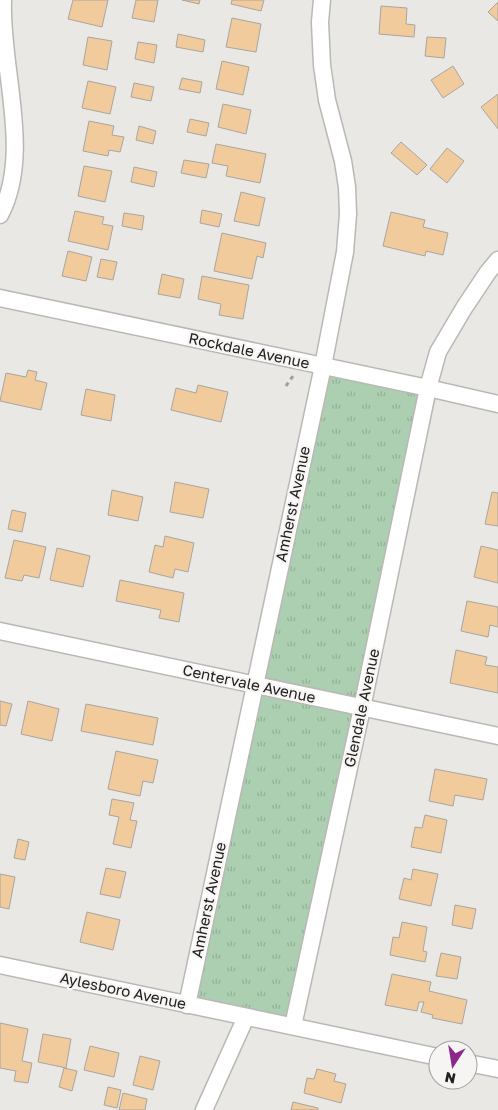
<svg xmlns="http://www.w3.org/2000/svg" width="498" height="1110" viewBox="0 0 498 1110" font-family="'Golos Text',sans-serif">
	<defs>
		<pattern id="grass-tufts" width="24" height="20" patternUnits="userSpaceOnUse" patternTransform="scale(1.25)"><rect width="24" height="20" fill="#abcfb0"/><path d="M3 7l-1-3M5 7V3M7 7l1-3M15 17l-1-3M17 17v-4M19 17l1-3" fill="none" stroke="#93b197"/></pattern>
	</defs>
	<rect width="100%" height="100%" fill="#eae8e5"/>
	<polygon fill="url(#grass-tufts)" points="323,366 428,388 293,1026 187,1005"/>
	<g fill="#f2cb9c" stroke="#a7a5a2">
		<polygon points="73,0 108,0 102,27 68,19"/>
		<polygon points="136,0 158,0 154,22 132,18"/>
		<polygon points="182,0 200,0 199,4"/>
		<polygon points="232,0 264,0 261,11 231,4"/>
		<polygon points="498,2 498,21 488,12"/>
		<polygon points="381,6 407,8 406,24 415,25 414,37 379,34"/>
		<polygon points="232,18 261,24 256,52 226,47"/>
		<polygon points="178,34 205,40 203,52 176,47"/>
		<polygon points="88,37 112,41 107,70 83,65"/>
		<polygon points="427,37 446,38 444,58 425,56"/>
		<polygon points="138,42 157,45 154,63 135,59"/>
		<polygon points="222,61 249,67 243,95 216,89"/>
		<polygon points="453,66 464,84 443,98 431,80"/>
		<polygon points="182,78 202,82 200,93 179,89"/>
		<polygon points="88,81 116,87 110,114 82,108"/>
		<polygon points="134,83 154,87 151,101 131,97"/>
		<polygon points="498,94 498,129 481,107"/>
		<polygon points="223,104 251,110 246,134 218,127"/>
		<polygon points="190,119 209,123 206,136 187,132"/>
		<polygon points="89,121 114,126 112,135 124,137 120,152 109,150 108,156 83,151"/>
		<polygon points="139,126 156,131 153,144 136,140"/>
		<polygon points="401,142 427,165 417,175 391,153"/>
		<polygon points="216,144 266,154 260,183 226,176 228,166 212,163"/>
		<polygon points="447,148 464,161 447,183 430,169"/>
		<polygon points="184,160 209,164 206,178 181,173"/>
		<polygon points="84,166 112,171 105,202 78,196"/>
		<polygon points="134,167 157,172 154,187 131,182"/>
		<polygon points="241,192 265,198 259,226 234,221"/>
		<polygon points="202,210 222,214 219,227 200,223"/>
		<polygon points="75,211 104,217 102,224 113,226 108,250 68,241"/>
		<polygon points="391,212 425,220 423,227 448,233 443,255 426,251 425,256 383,246"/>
		<polygon points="124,213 144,216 142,230 122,226"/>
		<polygon points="222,233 266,243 263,258 257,256 252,279 214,271"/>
		<polygon points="68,251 92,257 86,281 62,276"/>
		<polygon points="101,259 117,262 113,280 97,277"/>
		<polygon points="162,274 184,279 180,298 158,294"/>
		<polygon points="202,276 249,285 243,319 219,315 221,304 198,299"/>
		<polygon points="28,370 37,372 35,380 47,383 41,410 0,401 6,373 26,377"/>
		<polygon points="198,385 228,392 221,422 171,410 176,388 196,393"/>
		<polygon points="86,389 115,395 111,421 81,415"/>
		<polygon points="175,482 209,489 203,518 170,512"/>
		<polygon points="112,490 143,497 138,521 108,515"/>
		<polygon points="492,492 498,493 498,526 485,524"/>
		<polygon points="12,510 26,513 22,532 8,529"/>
		<polygon points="165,536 194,543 188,572 175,569 173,578 149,572 155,545 163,547"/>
		<polygon points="14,540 46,547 39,578 24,575 22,581 5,578"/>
		<polygon points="481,546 498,550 498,583 474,577"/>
		<polygon points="57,548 90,556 83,587 50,580"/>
		<polygon points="120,580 184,593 179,622 159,618 161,610 116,601"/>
		<polygon points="467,601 498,607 498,627 490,625 488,637 461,631"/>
		<polygon points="456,650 487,657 485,665 498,667 498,693 450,683"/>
		<polygon points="0,701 12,704 6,726 0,725"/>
		<polygon points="28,701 59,709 52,741 21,734"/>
		<polygon points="86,704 158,718 153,745 81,731"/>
		<polygon points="116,751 158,760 153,783 143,781 140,796 108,789"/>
		<polygon points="435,769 487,779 483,800 455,795 453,806 429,801"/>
		<polygon points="112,799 134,803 130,820 137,821 131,848 113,844 119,817 109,815"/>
		<polygon points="425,815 447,820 441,853 411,847 415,827 422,828"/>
		<polygon points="18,839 29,842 25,860 14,858"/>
		<polygon points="106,868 126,872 120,898 100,894"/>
		<polygon points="413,869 438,874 431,906 399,899 404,878 411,880"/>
		<polygon points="0,874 15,877 9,909 0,907"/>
		<polygon points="455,905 476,909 472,929 452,925"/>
		<polygon points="87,912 120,920 113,950 80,942"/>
		<polygon points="402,922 427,927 423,951 427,952 425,962 390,955 393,937 399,938"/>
		<polygon points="441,953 461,957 457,979 436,976"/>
		<polygon points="392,974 431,982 429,991 467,1000 462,1024 432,1018 433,1015 421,1012 424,1002 419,1002 417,1011 385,1005"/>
		<polygon points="0,1023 28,1029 22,1061 32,1063 28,1083 14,1081 16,1071 0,1068"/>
		<polygon points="43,1034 71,1039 66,1068 38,1062"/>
		<polygon points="90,1046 119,1053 114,1077 84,1070"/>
		<polygon points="140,1056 160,1061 153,1090 133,1085"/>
		<polygon points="64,1068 77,1071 72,1091 59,1087"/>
		<polygon points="317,1069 336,1074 334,1081 346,1084 341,1103 304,1093 307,1078 314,1079"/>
		<polygon points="108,1087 121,1090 117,1108 104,1105"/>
		<polygon points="123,1093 147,1099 145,1110 119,1110"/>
		<polygon points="293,1102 318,1108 318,1110 291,1110"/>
	</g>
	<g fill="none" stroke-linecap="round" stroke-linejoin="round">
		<g stroke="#bab8b5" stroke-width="19">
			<g id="street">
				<path d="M0 215C33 153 0 67 3 0"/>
				<polyline points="0,298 428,388 498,404"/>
				<polyline points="0,631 498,736"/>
				<polyline points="0,965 438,1057"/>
				<polyline points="187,1005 323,366 345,252 348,214 347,187 343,161 327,100 322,65 320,22 322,0"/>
				<polyline points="293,1026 362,708 428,388 438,352 464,308 488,272 498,260"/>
				<polyline points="468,1063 498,1069"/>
				<polyline points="204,1110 246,1017"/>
			</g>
		</g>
		<polyline stroke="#a09e9c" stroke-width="3" stroke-dasharray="4 4" stroke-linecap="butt" points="286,386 293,376"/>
		<use href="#street" stroke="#fff" stroke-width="16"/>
	</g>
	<g text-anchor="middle" stroke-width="4.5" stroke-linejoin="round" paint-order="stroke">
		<g font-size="15" fill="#21201f" stroke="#f7f5f3">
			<text transform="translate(249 351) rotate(12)" y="5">Rockdale Avenue</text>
			<text transform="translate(293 504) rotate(-78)" y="5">Amherst Avenue</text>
			<text transform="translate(249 684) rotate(12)" y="5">Centervale Avenue</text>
			<text transform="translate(362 708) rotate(-78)" y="5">Glendale Avenue</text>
			<text transform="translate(209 900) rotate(-78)" y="5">Amherst Avenue</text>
			<text transform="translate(123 991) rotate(12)" y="5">Aylesboro Avenue</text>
		</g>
	</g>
	<g transform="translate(453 1065) rotate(192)"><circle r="24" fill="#f7f5f3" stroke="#a1a09e"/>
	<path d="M0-4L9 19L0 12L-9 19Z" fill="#8e278c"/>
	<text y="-8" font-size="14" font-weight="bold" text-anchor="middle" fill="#21201f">N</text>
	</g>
</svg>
